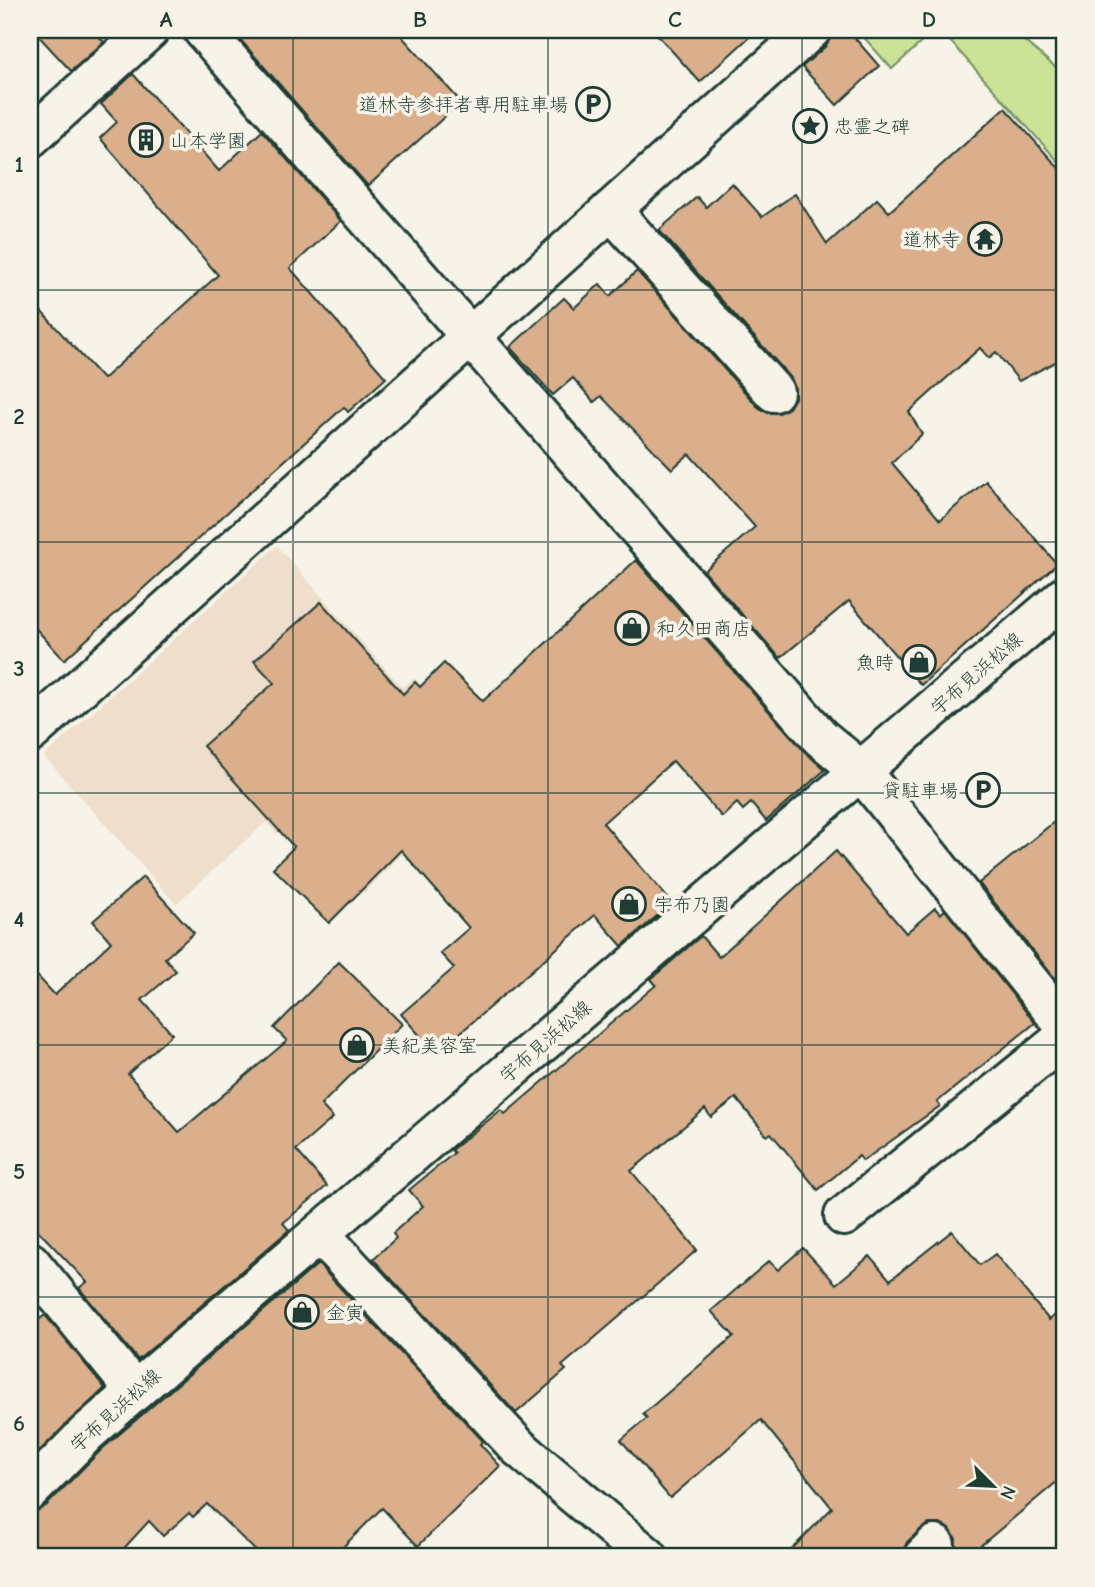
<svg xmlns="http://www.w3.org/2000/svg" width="1095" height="1587" viewBox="0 0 1095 1587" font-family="'Comic Neue','Klee One',sans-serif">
	<rect width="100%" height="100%" fill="#f7f3e8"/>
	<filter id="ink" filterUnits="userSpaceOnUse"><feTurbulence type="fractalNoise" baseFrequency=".0143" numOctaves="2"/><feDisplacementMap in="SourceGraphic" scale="14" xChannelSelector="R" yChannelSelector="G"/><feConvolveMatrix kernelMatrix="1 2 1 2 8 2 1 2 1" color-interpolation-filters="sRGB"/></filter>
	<g filter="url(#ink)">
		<polygon fill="#efdecc" points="277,546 402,687 414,678 495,757 364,893 292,823 277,834 266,822 176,904 44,756"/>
		<g fill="#cbe297" stroke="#759066" stroke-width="2">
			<polygon points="866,30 935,30 892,69 861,34"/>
			<polygon points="940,30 1011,30 1065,75 1065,169"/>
		</g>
		<g fill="#dbae8c" stroke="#1f3d34" stroke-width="2">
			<polygon points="33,30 93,30 104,42 71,71"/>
			<polygon points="232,30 396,30 461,102 368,186"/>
			<polygon points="653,30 757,30 700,82"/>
			<polygon points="832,30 848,30 879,66 837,105 802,67 826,46"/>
			<polygon points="133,74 219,171 262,131 341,221 290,268 386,378 348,412 344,407 64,660 30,622 30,299 103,379 218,275 100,138 117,122 101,104"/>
			<polygon points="1005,108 1065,175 1065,357 1019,381 996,352 989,358 980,348 909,412 922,434 892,463 940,520 986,481 1057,564 921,685 849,601 780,658 704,571 755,527 689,454 672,469 601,396 594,402 573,378 553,395 510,347 564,298 574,308 600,284 610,296 637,271 758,407 768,413 779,413 789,408 795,398 795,388 791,378 659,230 697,197 706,207 732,183 762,217 795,194 827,244 877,199 889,212"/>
			<polygon points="636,560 804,751 825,770 766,821 751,803 743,810 737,803 722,817 673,761 603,823 672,903 622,946 595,915 436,1054 401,1014 454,968 440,953 469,928 401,850 329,923 273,868 294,847 203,746 274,683 254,661 321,602 403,694 415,682 420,687 444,663 483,701"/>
			<polygon points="1065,813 1065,991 979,883"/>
			<polygon points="836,851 906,933 935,908 940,914 945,910 1035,1023 937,1102 940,1106 863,1161 859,1156 818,1190 771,1133 767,1136 736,1098 711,1117 705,1109 631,1171 697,1250 562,1366 566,1370 516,1413 373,1259 396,1238 393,1233 423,1206 409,1190 454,1153 451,1150 501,1110 505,1114 656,985 651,979 701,936 719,957"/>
			<polygon points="143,877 194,933 165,958 176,971 142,1000 172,1034 128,1074 179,1132 287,1041 274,1028 339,962 402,1024 321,1105 333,1118 296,1150 327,1186 283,1223 289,1230 138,1360 79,1288 87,1282 30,1222 30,968 55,995 111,942 93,921"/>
			<polygon points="952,1231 980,1265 995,1254 1049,1320 1065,1307 1065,1475 967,1557 952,1557 956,1539 950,1529 940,1524 929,1524 920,1530 907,1542 902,1557 784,1557 832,1508 761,1420 670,1498 621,1440 647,1418 643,1414 734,1336 711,1311 769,1261 778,1270 803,1248 836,1284 870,1256 890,1280"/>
			<polygon points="318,1264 483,1441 480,1444 500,1466 418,1546 382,1508 333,1557 262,1557 207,1504 193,1517 189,1513 163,1536 149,1521 116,1557 30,1557 30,1512 46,1506 102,1449"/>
			<polygon points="45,1315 105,1388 30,1460 30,1327"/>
		</g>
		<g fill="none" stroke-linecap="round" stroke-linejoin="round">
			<g stroke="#1f3d34" stroke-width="44">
				<g id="minor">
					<polyline points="203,30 820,737 861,771 1065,1026"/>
					<polyline points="30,138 149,30"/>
					<polyline points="611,210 774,392"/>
					<polyline points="30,733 811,30"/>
					<polyline points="844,1216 1065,1037"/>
					<polyline points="320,1234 518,1447 648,1557"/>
					<polyline points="30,1262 135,1391"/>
					<polyline points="923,1557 935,1545"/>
				</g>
			</g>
			<g stroke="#1f3d34" stroke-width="44">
				<polyline id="secondary" points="30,1491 87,1433 135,1391 1065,596"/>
			</g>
			<use href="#minor" stroke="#f7f3e8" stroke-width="38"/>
			<use href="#secondary" stroke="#f7f3e8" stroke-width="38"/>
		</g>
	</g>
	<path fill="none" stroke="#1f3d34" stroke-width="2" stroke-opacity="0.55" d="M293 30V1557M548 30V1557M802 30V1557M30 290H1065M30 542H1065M30 793H1065M30 1045H1065M30 1297H1065"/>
	<defs>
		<g id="parking-ring" transform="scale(1.75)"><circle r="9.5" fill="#f7f3e8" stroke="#1f3d34" stroke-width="1.5"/><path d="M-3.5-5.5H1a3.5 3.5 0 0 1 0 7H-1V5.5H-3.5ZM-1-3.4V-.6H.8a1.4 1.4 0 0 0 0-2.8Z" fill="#1f3d34"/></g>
		<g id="sight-ring" transform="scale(1.75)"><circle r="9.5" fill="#f7f3e8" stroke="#1f3d34" stroke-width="1.5"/><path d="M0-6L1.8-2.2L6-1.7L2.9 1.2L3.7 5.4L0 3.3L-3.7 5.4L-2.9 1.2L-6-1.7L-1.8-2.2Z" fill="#1f3d34"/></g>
		<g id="building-ring" transform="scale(1.75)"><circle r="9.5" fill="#f7f3e8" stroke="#1f3d34" stroke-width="1.5"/><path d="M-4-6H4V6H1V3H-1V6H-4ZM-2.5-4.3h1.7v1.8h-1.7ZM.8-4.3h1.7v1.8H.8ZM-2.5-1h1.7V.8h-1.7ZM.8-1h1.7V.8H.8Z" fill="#1f3d34"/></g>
		<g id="temple-ring" transform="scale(1.75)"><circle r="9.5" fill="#f7f3e8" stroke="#1f3d34" stroke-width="1.5"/><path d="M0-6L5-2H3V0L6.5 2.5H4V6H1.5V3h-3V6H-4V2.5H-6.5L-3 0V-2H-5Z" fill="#1f3d34"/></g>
		<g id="shop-ring" transform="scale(1.75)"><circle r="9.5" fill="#f7f3e8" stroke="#1f3d34" stroke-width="1.5"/><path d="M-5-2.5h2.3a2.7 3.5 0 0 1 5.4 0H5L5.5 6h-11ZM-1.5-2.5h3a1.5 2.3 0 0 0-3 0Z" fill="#1f3d34"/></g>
	</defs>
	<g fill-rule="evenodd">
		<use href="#parking-ring" x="593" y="104"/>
		<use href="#sight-ring" x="810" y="126"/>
		<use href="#building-ring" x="146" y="140"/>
		<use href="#temple-ring" x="985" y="239"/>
		<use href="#shop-ring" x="632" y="628"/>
		<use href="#shop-ring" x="919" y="662"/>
		<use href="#parking-ring" x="983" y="790"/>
		<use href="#shop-ring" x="629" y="904"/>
		<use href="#shop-ring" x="357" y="1045"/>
		<use href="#shop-ring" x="302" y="1312"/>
	</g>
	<g text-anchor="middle" stroke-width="7" stroke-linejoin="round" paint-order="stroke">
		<g font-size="19" fill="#1f3d34" stroke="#f7f3e8" text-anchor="start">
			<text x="568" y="111" text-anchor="end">道林寺参拝者専用駐車場</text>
			<text x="834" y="133">忠霊之碑</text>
			<text x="170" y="147">山本学園</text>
			<text x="960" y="246" text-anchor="end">道林寺</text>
			<text x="656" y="635">和久田商店</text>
			<text x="894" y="669" text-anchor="end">魚時</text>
			<text x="958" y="797" text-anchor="end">貸駐車場</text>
			<text x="654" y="911">宇布乃園</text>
			<text x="382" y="1052">美紀美容室</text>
			<text x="326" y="1319">金寅</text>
		</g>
		<g font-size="19" fill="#1f3d34" stroke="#f7f3e8">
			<text transform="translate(976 673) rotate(-41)" y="7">宇布見浜松線</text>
			<text transform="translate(545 1041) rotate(-41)" y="7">宇布見浜松線</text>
			<text transform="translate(115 1410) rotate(-42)" y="7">宇布見浜松線</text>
		</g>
	</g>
	<rect width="1095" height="1587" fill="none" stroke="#f7f3e8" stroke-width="77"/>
	<g transform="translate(993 1486) rotate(114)" stroke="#f7f3e8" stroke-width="5" paint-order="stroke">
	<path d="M0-5L12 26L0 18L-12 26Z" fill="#1f3d34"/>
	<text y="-10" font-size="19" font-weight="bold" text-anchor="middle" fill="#1f3d34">N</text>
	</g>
	<rect x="38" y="38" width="1018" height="1510" fill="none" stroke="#1f3d34" stroke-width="2.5"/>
	<g font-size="23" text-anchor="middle" font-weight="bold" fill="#1f3d34">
		<text x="166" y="27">A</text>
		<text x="420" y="27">B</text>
		<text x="675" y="27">C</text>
		<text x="929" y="27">D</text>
		<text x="19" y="172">1</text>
		<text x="19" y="424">2</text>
		<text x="19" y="676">3</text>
		<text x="19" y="927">4</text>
		<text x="19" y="1179">5</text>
		<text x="19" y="1431">6</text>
	</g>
</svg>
